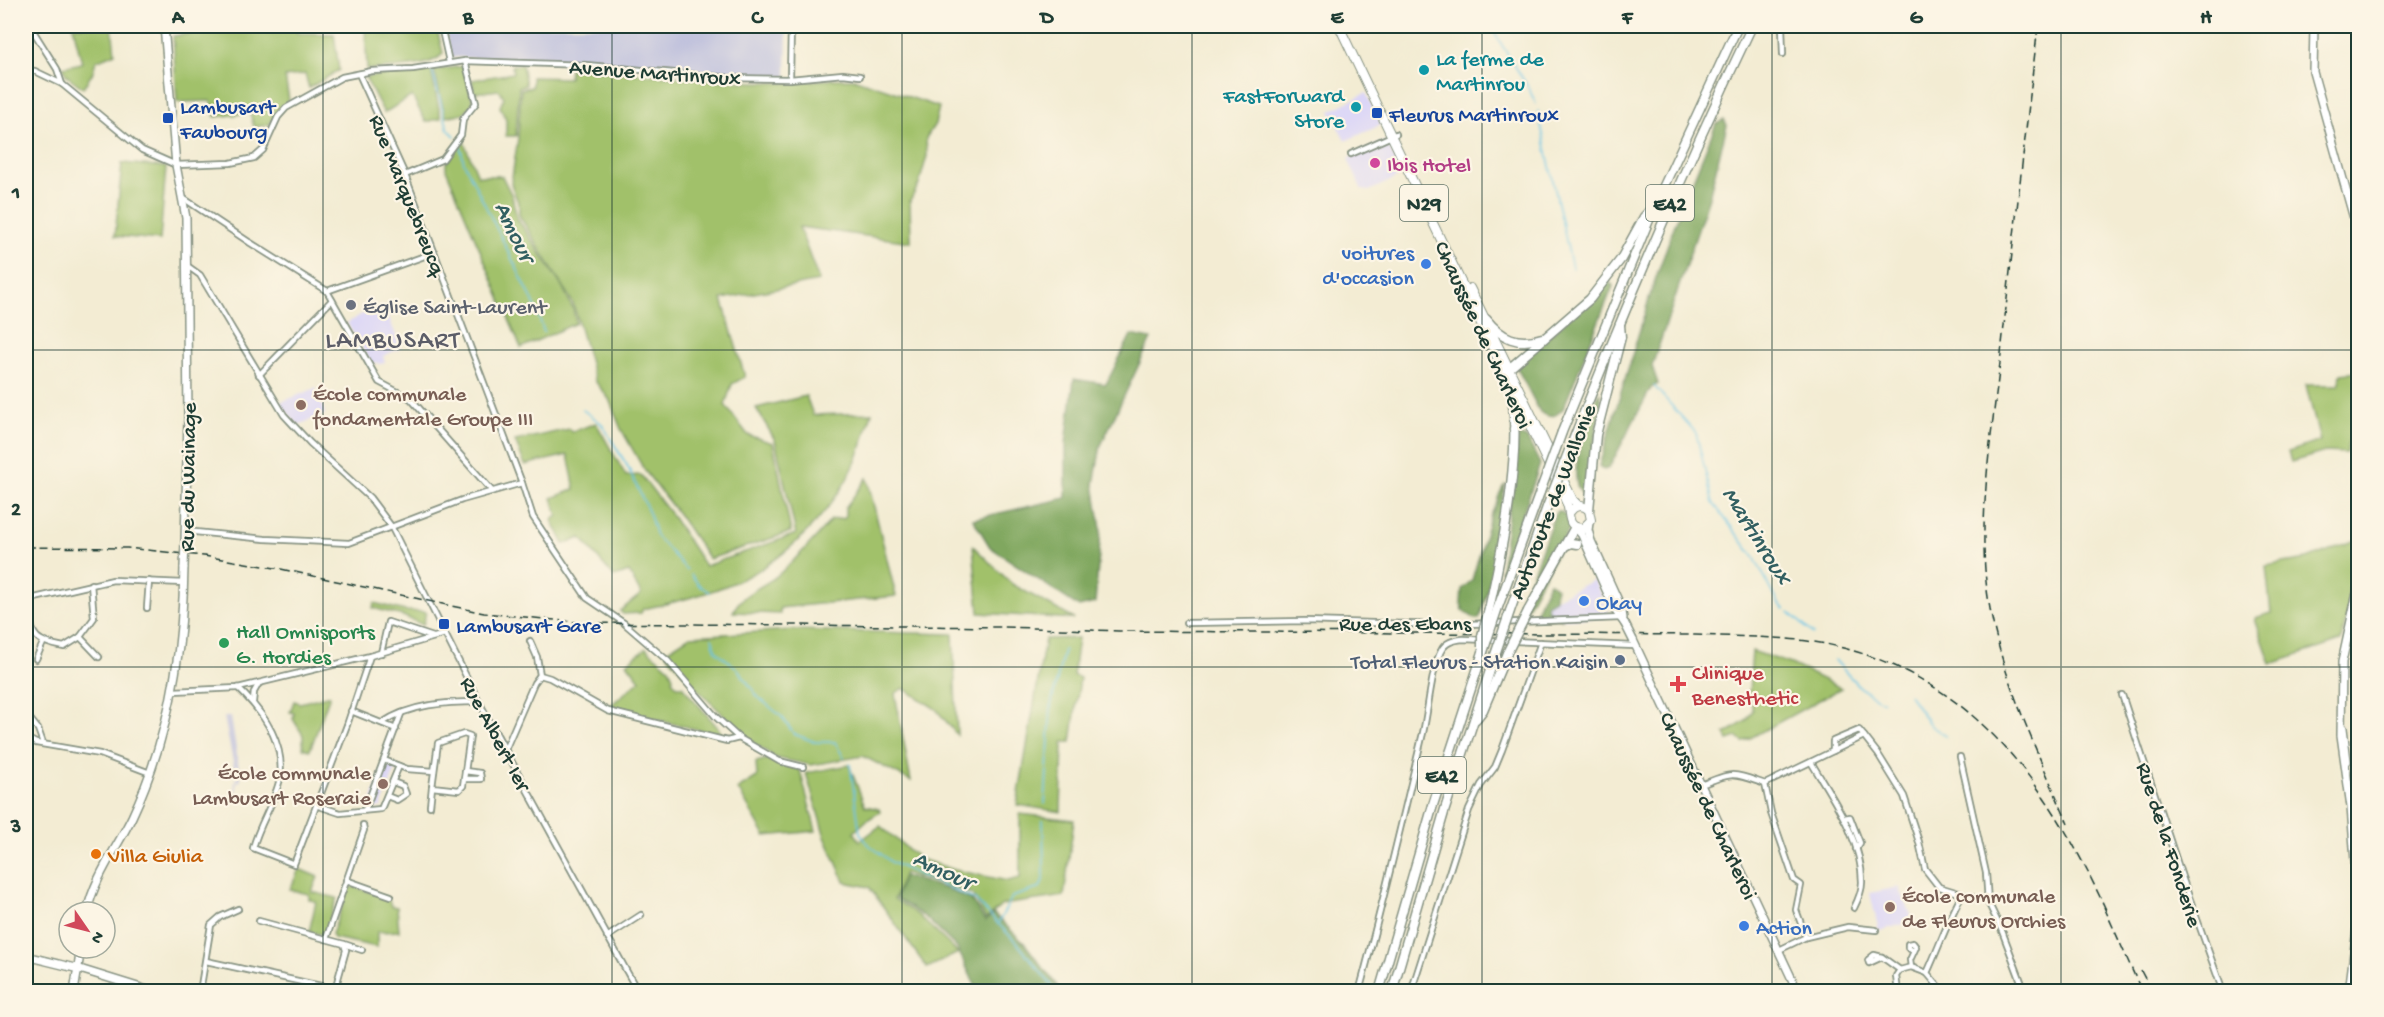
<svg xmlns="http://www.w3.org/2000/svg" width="2384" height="1017" viewBox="0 0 2384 1017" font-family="'Gochi Hand',sans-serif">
	<rect width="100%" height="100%" fill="#fcf5e5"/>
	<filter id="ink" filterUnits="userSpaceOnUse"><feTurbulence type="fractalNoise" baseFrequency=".0167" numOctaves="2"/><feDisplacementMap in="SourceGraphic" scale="12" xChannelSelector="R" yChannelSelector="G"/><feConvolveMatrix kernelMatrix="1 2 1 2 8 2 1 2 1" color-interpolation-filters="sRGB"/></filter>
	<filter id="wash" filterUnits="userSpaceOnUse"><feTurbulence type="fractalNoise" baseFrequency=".008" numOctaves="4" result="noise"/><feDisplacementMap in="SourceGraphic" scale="24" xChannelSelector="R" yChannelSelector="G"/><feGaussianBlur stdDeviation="1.35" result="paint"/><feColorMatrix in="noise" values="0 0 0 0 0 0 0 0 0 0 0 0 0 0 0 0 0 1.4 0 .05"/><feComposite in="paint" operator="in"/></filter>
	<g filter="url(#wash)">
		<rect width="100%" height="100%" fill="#f3ecd3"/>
		<g fill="#dbd6f7">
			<polygon points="1366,93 1381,125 1345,141 1330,111"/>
			<polygon points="1386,141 1402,175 1369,191 1362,190 1348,159 1361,151"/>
			<polygon points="386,311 401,348 383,356 385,363 379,364 377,362 372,364 347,323 362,314"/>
			<polygon points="316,388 325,414 298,425 279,403"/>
			<polygon points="1594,580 1609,612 1606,613 1606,618 1563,619 1559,614 1550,614 1546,603"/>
			<polygon points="384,763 396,768 381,807 369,809"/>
			<polygon points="1899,887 1914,921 1879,931 1870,893"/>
		</g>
		<g fill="#c1c2dd">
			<polygon points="445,26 787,26 786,78 595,63 451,57"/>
			<polygon points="224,717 231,717 241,781 237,782 236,796 234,796 235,781 237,780 235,772"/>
		</g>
		<g fill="#a1c16a" stroke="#607f4f" stroke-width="1.5">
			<polygon points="73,26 112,26 115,53 96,61 92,74 83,88 66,75 63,67 82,63"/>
			<polygon points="249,26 295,26 297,33 334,34 339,70 309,88 305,74 285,77 289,100 278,110 269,125 254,127 250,113 215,117 211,101 177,102 173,36"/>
			<path d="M365 26H404L438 33 443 53C433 69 386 67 367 70Z"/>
			<polygon points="512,65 522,65 526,85 519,87 516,136 506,136 506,119 500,107 504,97 499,90 474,93 472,80 513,73"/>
			<polygon points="464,66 473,103 464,113 445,117 434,70"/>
			<polygon points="570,68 724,81 785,83 834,79 856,79 939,107 935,124 926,138 927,156 919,184 910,201 911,242 799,227 819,281 722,299 745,377 732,384 725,405 748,435 773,443 791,532 709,559 679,515 645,471 621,429 609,399 595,381 573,303 519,215 519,205 511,184 518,138 521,89 532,87 532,77 569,78"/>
			<polygon points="431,70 441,118 426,122 412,96 384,113 365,77"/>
			<polygon points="463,140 478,176 502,176 512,196 517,218 563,288 573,309 576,323 521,348 446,169 446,163"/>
			<polygon points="122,163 166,167 160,240 115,236"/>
			<polygon points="2358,372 2358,434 2351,433 2346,453 2325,452 2291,462 2288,452 2320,441 2306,385 2338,385 2341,374"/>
			<path d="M806 396 813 415 872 413C867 429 862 445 856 461 836 507 789 557 744 578 713 593 677 602 643 609L641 613 623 614 620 611 641 594 629 572 614 577 581 538 564 544 552 520 558 516 552 498 575 489 568 455 525 465 515 441 569 429 572 432 596 423 626 476 641 475 670 513 705 566 796 534 775 440 756 408Z"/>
			<path d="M867 478 896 596 780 608V614L733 612C741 593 764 587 779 574 798 557 815 539 831 520L845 518V508Z"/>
			<polygon points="2358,539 2358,566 2341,641 2271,664 2255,618 2271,613 2266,566 2307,559"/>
			<polygon points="973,546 1012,584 1074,619 979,613"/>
			<polygon points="374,603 405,611 426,612 423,625 403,616 373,608"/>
			<polygon points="793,630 953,634 957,735 936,709 903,688 895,694 911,781 863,756 811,765 776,758 748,739 698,690 665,652 690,636"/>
			<polygon points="1078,638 1073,675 1080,678 1071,742 1063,742 1061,812 1017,805 1045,639"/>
			<polygon points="646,648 669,668 673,678 672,680 677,686 682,686 719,729 721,735 632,714 610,706 640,680 627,663"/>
			<polygon points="1752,651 1791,664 1841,688 1743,742 1737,737 1728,740 1725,734 1746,721 1753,710 1749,693"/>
			<polygon points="330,695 310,750 303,748 303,735 293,719 294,713 290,712 294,701 300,703"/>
			<polygon points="767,759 800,770 816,831 765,836 738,789 757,777 756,762"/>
			<polygon points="849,765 865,806 879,809 880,812 867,820 854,832 860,841 880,826 920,859 955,870 1008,881 1020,878 1020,814 1074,820 1064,896 1002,905 986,919 972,894 904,873 894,899 918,915 958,953 927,968 869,887 845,882 825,837 806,773"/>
			<polygon points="299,869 318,877 312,892 337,898 324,935 309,932 316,902 309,899 309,894 290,890"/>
			<polygon points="352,886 388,898 391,906 397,907 399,931 377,932 377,947 334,938 332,934 348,890"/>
		</g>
		<g fill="#80a75e" stroke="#507249" stroke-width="1.5">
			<polygon points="1724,120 1727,125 1709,197 1652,366 1658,384 1651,388 1609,468 1604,470 1599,466 1652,289 1675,224 1716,124"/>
			<path d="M1607 283H1611L1613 286 1563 409C1555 417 1549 419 1540 412L1516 366Z"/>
			<polygon points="1131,335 1151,339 1101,445 1094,484 1101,529 1095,603 1079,607 990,547 973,519 1066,498 1066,443 1074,379 1106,384"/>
			<path d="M1600 393 1601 399 1587 492 1584 495C1562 481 1591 415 1598 394Z"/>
			<polygon points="1518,436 1525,437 1528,440 1540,464 1503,572 1501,571"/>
			<path d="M1505 485 1492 575 1479 619H1475L1463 610 1461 603 1462 589 1472 580 1491 514C1498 505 1498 491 1505 485Z"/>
			<polygon points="1557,511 1564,513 1570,528 1525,611 1519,610 1554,516"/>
			<polygon points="1549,582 1556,587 1555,599 1546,604 1550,614 1560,614 1562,619 1533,618"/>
			<polygon points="903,876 944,888 972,900 985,921 994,914 1025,944 1061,991 978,991 957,948 925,917 896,898"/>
		</g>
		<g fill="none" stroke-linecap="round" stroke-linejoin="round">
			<g stroke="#69c5e7" stroke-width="1.5">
				<polyline points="1490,26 1528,87 1536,104"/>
				<polyline points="432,70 448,129 455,136"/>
				<polyline points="1538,111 1572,268"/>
				<polyline points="460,145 464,163 534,303 544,332"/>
				<polyline points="1654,386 1696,433 1713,503 1754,557 1779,604 1784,609"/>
				<polyline points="583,410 601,423 628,467 650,515 656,536 687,570"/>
				<polyline points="691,575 700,586 709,592"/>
				<polyline points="1789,612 1813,634"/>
				<polyline points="712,638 716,651 737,668 758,697 782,717 794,734 815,742 835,742 844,758"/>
				<path d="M1835 660C1849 676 1862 693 1883 701"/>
				<polyline points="1909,695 1931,726 1946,736"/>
				<polyline points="850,764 860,833 868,844 891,862 975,900 1018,944 1057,992"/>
				<polyline points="1045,804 1051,705 1064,650"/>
				<polyline points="998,924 1012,897 1040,888 1044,877 1043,820"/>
			</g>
		</g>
	</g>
	<g filter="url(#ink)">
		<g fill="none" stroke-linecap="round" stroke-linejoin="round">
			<g stroke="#899484" stroke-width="8">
				<g id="street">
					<polyline points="30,26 57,69 62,84"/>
					<polyline points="441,26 449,62"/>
					<polyline points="1782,26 1783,54"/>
					<polyline points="26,70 35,71 62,84 142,150 176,165 230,163 254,158 263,150 278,117 286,108 342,77 372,71 413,69 465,61 586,65 730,78 790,79 843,74 860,76"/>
					<polyline points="359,74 405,175 522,483 533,517 587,598 624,623 668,661 716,717 739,738 779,761 803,767"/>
					<polyline points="790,79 791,26"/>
					<polyline points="1351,154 1396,134"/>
					<polyline points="405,175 443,159 461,135 463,119 476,103 465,61"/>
					<polyline points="183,198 249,242 327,291"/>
					<polyline points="186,265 200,275 284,415 310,443 370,498 391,526 479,702 638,992"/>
					<polyline points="327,291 379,382 411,399 492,491"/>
					<polyline points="327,291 433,253"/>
					<polyline points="259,375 332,300"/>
					<polyline points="185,531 265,539 349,543 462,500 522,483"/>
					<polyline points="26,600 113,580 184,583"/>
					<path d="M26 600C34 633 27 640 64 647L80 637 94 618 91 584"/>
					<polyline points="147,608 149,581"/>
					<polyline points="1186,623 1305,621 1443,625 1621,618"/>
					<polyline points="80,637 99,657"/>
					<polyline points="381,653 388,622 433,637"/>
					<polyline points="36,659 43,643"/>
					<polyline points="540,675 550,678 608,711 727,741 739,738"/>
					<path d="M238 688C262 711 285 743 280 778 276 800 259 824 253 848L294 864 347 725 370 656"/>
					<polyline points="173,691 238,688 370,656 445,634"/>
					<polyline points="2122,695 2182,877 2223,992"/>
					<polyline points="253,702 254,692 259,683"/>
					<polyline points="351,711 396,729"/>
					<polyline points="26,714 38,729 43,743"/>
					<path d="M382 723C410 704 446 702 479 702"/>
					<polygon points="464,734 470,736 463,786 459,790 432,787 438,743"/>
					<polyline points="26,738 36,743 100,754 150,773"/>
					<polyline points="505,750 534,683 540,675 537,657 530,641"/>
					<polyline points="1833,751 1833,741 1859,730 1864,736"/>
					<polyline points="1960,757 1986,873 1988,902 2002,931 2025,992"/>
					<polyline points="384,760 407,769 434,771"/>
					<path d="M1811 762C1832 798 1862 839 1862 882 1862 891 1858 900 1854 908"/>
					<polyline points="464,779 481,779 480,773 465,771"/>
					<polyline points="1765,784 1771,813 1794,880 1801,885 1796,910 1806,937"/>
					<path d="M1701 785C1733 771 1733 773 1765 784L1864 736 1878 754 1904 796 1919 842 1925 869 1939 887 1988 902"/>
					<polyline points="387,796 397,800 406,794 403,786 393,782"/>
					<polyline points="316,805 340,813 381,809 399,766"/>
					<polyline points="430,806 432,787"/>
					<polyline points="365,810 401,714"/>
					<polyline points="1844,818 1850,817 1860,843 1856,849"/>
					<polyline points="346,880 391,896"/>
					<polyline points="607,937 641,915"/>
					<polyline points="326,939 364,830 363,825"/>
					<polyline points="344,944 362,950"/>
					<polyline points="1779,950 1806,937 1848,927 1876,930"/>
					<polyline points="1882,957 1869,963 1868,960 1874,955 1882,957 1900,970"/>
					<polyline points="206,961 330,988 336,986 346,950 344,944 259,921"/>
					<polyline points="1911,967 1910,960 1916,947 1913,943 1908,944 1908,948 1914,951"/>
					<polyline points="200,992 211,925 220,917 238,909"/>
					<path d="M1359 992C1382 907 1402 822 1422 737 1428 715 1431 669 1441 651 1445 642 1454 640 1463 639L1635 646"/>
					<polyline points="1411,992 1469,810 1481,785 1495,767 1502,750 1541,642"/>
					<polyline points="1898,992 1896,976 1900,970 1911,967 1927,973"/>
					<path d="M1943 992 1927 973C1939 947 1948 920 1962 895"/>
				</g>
			</g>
			<g stroke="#899484" stroke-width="10">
				<g id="secondary">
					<polyline points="164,26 176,165 186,218 188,418 185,542"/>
					<polyline points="2314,26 2313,72 2358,233"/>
					<polyline points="1589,523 1588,530 1591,541 1621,607 1623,618"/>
					<polyline points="1575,527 1582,535 1615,610 1625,624"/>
					<polyline points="1633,640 1798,992"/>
					<polyline points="2343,728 2347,761"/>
					<path d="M87 912C94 878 117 848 132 817 169 738 183 653 184 567"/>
					<polyline points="26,956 83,970 154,992"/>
					<polyline points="74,992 81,948"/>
					<polyline points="2349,992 2357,928 2357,889 2351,807 2341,735 2342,662 2358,588"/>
				</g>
			</g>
			<g stroke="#899484" stroke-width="10">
				<g id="primary">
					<path d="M1339 26 1567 504C1571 515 1566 528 1583 528L1591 520 1589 510C1582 504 1575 505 1570 512"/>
					<polyline points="1470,288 1573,500 1579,506"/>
				</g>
			</g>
			<g stroke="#899484" stroke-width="11">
				<g id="highway">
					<path d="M1486 319C1501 338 1518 346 1542 338"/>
					<polyline points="1510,368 1590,299 1621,259 1644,217 1652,208"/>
					<polyline points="1514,429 1518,423 1525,420"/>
					<polyline points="1562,432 1656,203 1738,26"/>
					<path d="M1570 448C1626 305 1686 164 1752 26"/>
					<polyline points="1589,510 1596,435 1621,337 1620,325"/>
					<polyline points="1563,547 1571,543 1577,544"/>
					<path d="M1489 609C1502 551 1524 445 1510 387"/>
					<polyline points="1497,610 1540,492"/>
					<polyline points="1510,611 1547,507"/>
					<polyline points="1528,611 1575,527"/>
					<polyline points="1476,719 1483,710 1507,653"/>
					<polyline points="1379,992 1433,805 1483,652"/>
					<polyline points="1392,992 1445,809 1496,652"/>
				</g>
			</g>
			<use href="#street" stroke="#fff" stroke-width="4.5"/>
			<use href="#secondary" stroke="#fff" stroke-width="7"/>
			<use href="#primary" stroke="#fff" stroke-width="8"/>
			<use href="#highway" stroke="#fff" stroke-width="8"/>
			<g stroke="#1f3d34" stroke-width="1.5" stroke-dasharray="9 4.5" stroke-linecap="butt">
				<path d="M2038 26C2025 138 2012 251 2000 363 1991 438 1976 529 1989 603 2002 680 2038 752 2068 824"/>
				<path d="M26 547 127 548 204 556 281 569 484 613 585 623 1004 627 1119 631 1695 635C1739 637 1783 636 1826 644 1972 674 2049 785 2107 912"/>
				<polyline points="2104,907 2142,992"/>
				<polyline points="2141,971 2152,992"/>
			</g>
			<g stroke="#899484" stroke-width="10" stroke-linecap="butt">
				<g id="secondary-bridge">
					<polyline points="184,567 185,542"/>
					<polyline points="1625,624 1633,640"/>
				</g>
			</g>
			<g stroke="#899484" stroke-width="11" stroke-linecap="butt">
				<g id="highway-bridge">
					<polyline points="1540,492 1562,432"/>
					<polyline points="1547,507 1570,448"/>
					<polyline points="1482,647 1482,636 1489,609"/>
					<polyline points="1483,652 1497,610"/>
					<polyline points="1496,652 1510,611"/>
					<polyline points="1507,653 1528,611"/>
				</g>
			</g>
			<use href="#secondary-bridge" stroke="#fff" stroke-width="7"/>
			<use href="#highway-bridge" stroke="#fff" stroke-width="8"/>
		</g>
	</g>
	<path fill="none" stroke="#1f3d34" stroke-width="1.5" stroke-opacity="0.55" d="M323 26V992M612 26V992M902 26V992M1192 26V992M1482 26V992M1772 26V992M2061 26V992M26 350H2358M26 667H2358"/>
	<g fill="#0f9aa8" stroke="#fcf5e5" stroke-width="2">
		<circle cx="1424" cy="70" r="6"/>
		<circle cx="1356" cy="107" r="6"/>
	</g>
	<g fill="#1a4fb4" stroke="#fcf5e5" stroke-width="2">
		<rect x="1371" y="107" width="12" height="12" rx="3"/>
		<rect x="162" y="112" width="12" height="12" rx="3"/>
		<rect x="438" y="618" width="12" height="12" rx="3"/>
	</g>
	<circle fill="#d1479c" stroke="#fcf5e5" stroke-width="2" cx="1375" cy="163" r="6"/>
	<g fill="#3f7fe0" stroke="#fcf5e5" stroke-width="2">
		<circle cx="1426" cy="264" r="6"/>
		<circle cx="1584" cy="601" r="6"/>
		<circle cx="1744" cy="926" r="6"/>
	</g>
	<circle fill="#6b7280" stroke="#fcf5e5" stroke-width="2" cx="351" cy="305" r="6"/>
	<g fill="#8d6e63" stroke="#fcf5e5" stroke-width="2">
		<circle cx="301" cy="405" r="6"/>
		<circle cx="383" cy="784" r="6"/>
		<circle cx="1890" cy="907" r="6"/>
	</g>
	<circle fill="#2e9e5b" stroke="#fcf5e5" stroke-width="2" cx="224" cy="643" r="6"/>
	<circle fill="#5c6f8a" stroke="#fcf5e5" stroke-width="2" cx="1620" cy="660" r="6"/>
	<path fill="#e0444e" stroke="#fcf5e5" stroke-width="2" d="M1675 675h6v6h6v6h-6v6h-6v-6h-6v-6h6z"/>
	<circle fill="#e8710a" stroke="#fcf5e5" stroke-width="2" cx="96" cy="854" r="6"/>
	<g text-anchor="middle" stroke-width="4.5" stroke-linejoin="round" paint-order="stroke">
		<g fill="#fcf5e5" stroke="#617469" stroke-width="1.5">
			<rect x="1400" y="185" width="48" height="36" rx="4.5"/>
			<rect x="1646" y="185" width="48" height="36" rx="4.5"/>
			<rect x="1418" y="757" width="48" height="36" rx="4.5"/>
		</g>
		<g font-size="21" font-weight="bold" fill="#1f3d34">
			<text x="1424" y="210">N29</text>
			<text x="1670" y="210">E42</text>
			<text x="1442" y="782">E42</text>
		</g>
		<g font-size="22" fill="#0d838f" stroke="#fcf5e5" text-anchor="start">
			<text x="1436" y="65">La ferme de<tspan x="1436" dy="25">Martinrou</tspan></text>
			<text x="1344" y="102" text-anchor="end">FastForward<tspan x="1344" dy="25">Store</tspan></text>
		</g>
		<g font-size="22" fill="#1f3d34" stroke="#fcf5e5">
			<text transform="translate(655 71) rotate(4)" y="8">Avenue Martinroux</text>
			<text transform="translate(409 194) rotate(68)" y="8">Rue Marquebreucq</text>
			<text transform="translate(1485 334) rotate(65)" y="8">Chaussée de Charleroi</text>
			<text transform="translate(186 477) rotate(-89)" y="8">Rue du Wainage</text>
			<text transform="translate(1551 501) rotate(-69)" y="8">Autoroute de Wallonie</text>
			<text x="1405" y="630">Rue des Ebans</text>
			<text transform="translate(497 733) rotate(62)" y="8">Rue Albert Ier</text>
			<text transform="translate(1710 805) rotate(65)" y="8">Chaussée de Charleroi</text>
			<text transform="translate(2171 844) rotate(72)" y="8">Rue de la Fonderie</text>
		</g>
		<g font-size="22" fill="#164399" stroke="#fcf5e5" text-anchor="start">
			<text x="180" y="113">Lambusart<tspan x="180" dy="25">Faubourg</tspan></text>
			<text x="1389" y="121">Fleurus Martinroux</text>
			<text x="456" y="632">Lambusart Gare</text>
		</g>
		<g font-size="22" fill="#b23c85" stroke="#fcf5e5" text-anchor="start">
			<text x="1387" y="171">Ibis Hotel</text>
		</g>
		<g font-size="22" fill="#366cbe" stroke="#fcf5e5" text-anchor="start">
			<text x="1414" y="259" text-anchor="end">voitures<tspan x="1414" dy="25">d'occasion</tspan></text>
			<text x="1596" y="609">Okay</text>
			<text x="1756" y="934">Action</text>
		</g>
		<g font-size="22" fill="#5b616d" stroke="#fcf5e5" text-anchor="start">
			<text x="363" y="313">Église Saint-Laurent</text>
		</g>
		<g font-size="22" fill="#785e54" stroke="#fcf5e5" text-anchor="start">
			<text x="313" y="400">École communale<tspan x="313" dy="25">fondamentale Groupe III</tspan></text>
			<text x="371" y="779" text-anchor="end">École communale<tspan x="371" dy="25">Lambusart Roseraie</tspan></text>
			<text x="1902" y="902">École communale<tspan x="1902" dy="25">de Fleurus Orchies</tspan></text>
		</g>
		<g font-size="22" fill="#27864d" stroke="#fcf5e5" text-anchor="start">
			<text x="236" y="638">Hall Omnisports<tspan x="236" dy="25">G. Hordies</tspan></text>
		</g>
		<g font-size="22" fill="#4e5e75" stroke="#fcf5e5" text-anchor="end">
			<text x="1608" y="668">Total Fleurus - Station Kaisin</text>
		</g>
		<g font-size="22" fill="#be3a42" stroke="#fcf5e5" text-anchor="start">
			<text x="1692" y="679">Clinique<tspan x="1692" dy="25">Benesthetic</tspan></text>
		</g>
		<g font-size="22" fill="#c56008" stroke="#fcf5e5" text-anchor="start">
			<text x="108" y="862">Villa Giulia</text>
		</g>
		<g font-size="24" font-style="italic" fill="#325f61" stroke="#fcf5e5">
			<text transform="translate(516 231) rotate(64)" y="8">Amour</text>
			<text transform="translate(1758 535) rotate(58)" y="8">Martinroux</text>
			<text transform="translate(944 869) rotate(25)" y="8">Amour</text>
		</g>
		<g font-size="26" letter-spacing="1.5" fill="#5c5d68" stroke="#fcf5e5">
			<text x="393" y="347">LAMBUSART</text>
		</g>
	</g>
	<rect width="2384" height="1017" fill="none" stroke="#fcf5e5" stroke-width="66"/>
	<g transform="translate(87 930) rotate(125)"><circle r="28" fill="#fcf5e5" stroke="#a4ab9e" stroke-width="1.5"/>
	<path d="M0-4.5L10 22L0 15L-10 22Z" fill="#d1495b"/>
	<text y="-9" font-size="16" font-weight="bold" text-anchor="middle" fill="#1f3d34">N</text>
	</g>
	<rect x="33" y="33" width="2318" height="951" fill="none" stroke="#1f3d34" stroke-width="2"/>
	<g font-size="20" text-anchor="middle" font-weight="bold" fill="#1f3d34">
		<text x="178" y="23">A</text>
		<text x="468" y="23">B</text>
		<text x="757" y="23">C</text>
		<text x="1047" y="23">D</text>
		<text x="1337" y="23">E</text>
		<text x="1627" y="23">F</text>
		<text x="1916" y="23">G</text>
		<text x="2206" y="23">H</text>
		<text x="16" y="198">1</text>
		<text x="16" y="515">2</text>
		<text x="16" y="832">3</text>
	</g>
</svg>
